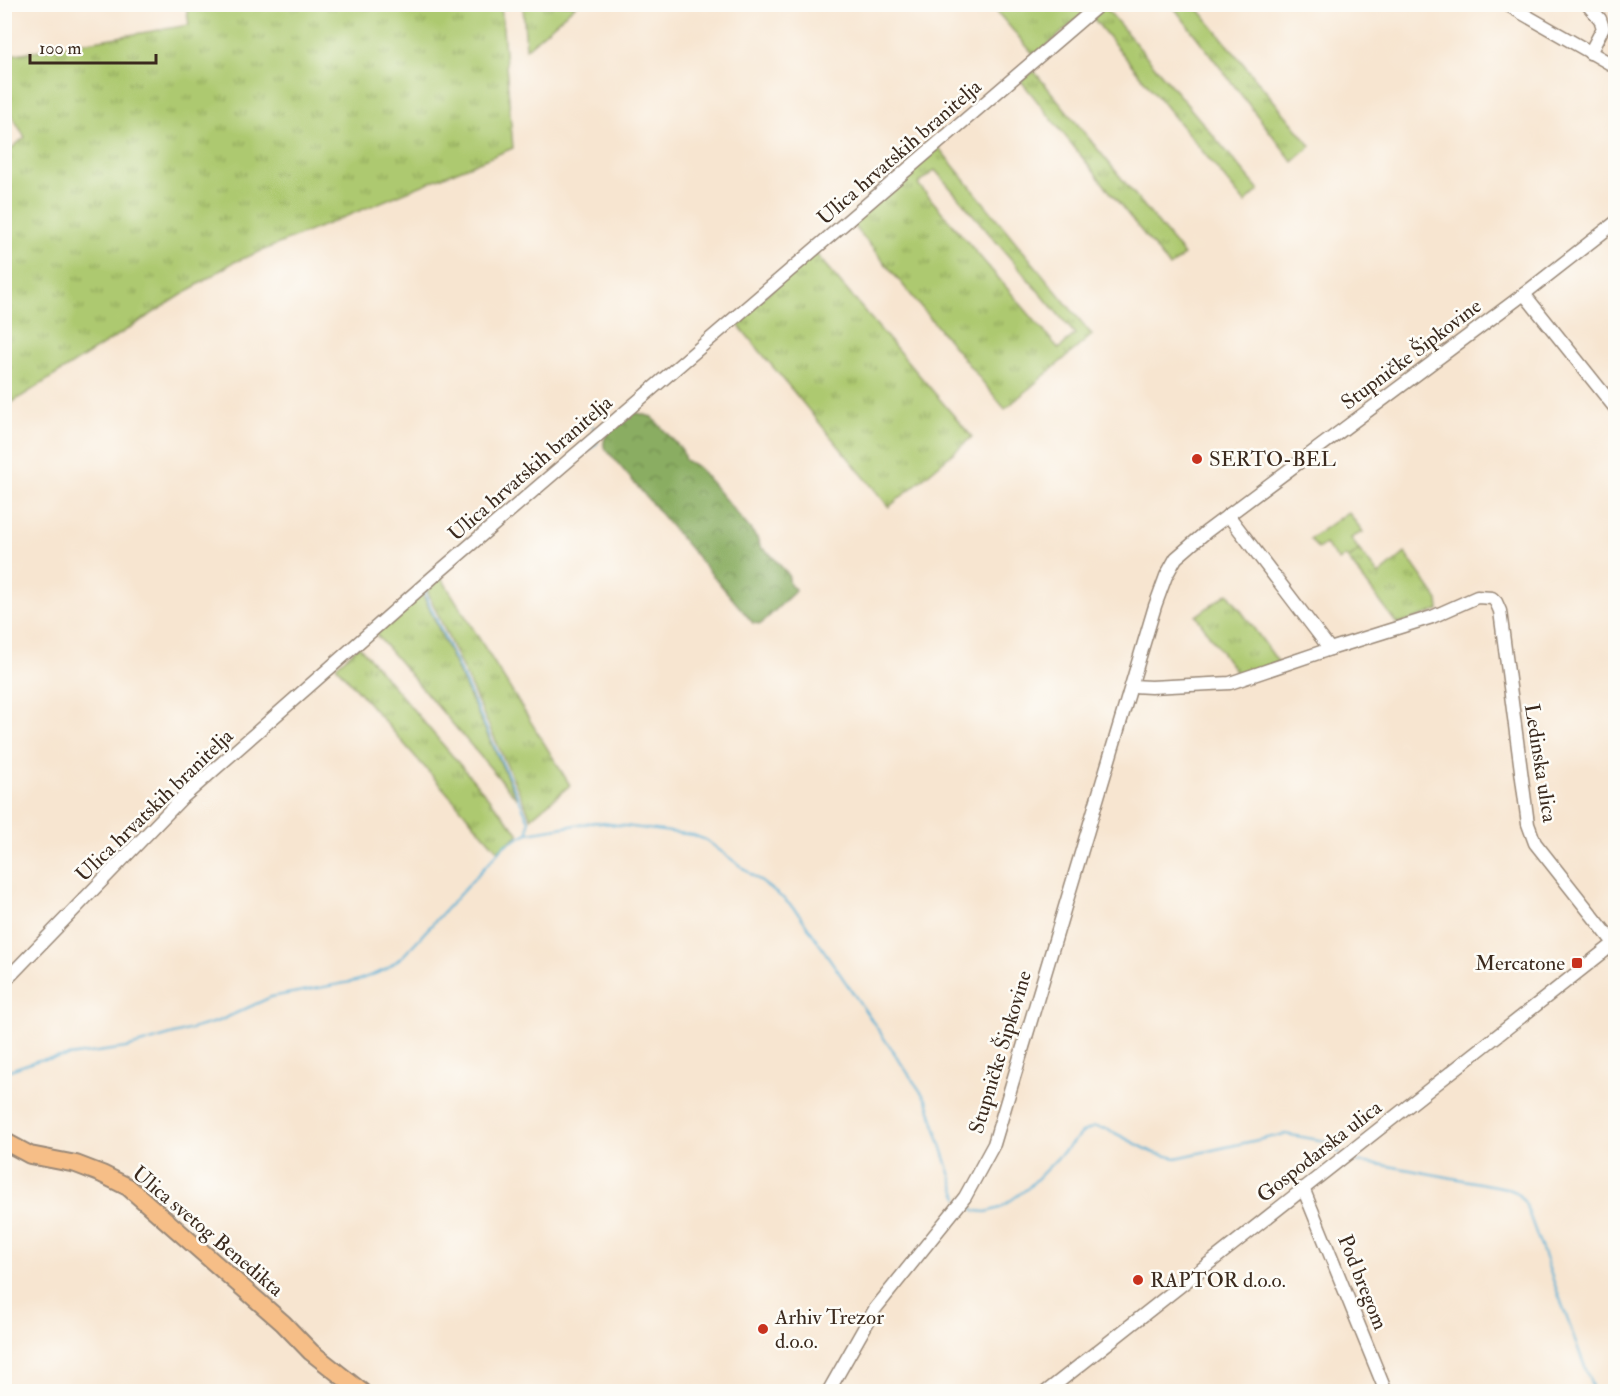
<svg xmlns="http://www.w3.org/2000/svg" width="1620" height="1396" viewBox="0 0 1620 1396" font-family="'IM FELL Double Pica',serif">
	<defs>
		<pattern id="grass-tufts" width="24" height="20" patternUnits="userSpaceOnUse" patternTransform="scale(1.5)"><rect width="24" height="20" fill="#adc970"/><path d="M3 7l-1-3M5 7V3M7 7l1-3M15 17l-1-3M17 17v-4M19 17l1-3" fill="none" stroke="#8ea35b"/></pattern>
		<pattern id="forest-crowns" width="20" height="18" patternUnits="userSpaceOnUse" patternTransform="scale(1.5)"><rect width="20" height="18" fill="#8aad62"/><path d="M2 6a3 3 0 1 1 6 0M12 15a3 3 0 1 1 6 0" fill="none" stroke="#728d50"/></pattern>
	</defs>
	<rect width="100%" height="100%" fill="#fdfcf7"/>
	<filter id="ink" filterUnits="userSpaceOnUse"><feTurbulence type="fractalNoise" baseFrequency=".0167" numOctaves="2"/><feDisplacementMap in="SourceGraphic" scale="12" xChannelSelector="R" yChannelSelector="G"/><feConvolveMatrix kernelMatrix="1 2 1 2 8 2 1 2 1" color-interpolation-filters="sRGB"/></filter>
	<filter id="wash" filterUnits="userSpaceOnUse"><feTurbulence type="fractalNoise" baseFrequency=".008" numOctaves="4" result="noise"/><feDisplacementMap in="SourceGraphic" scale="24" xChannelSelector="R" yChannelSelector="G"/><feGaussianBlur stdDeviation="1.35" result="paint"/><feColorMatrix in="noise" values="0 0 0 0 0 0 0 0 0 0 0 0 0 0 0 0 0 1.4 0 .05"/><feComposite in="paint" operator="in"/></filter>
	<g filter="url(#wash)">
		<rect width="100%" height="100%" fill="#f7e5d0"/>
		<g fill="url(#grass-tufts)" stroke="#747a47" stroke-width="1.5" fill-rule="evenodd">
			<polygon points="186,5 501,5 513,148 232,263 5,407 5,154 25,137 5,104 5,56 189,25"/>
			<polygon points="523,5 523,4 576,5 526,49"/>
			<polygon points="991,5 1093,5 1035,56"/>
			<polygon points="1172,5 1195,5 1311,146 1293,162"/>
			<polygon points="1105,7 1259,190 1245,203 1093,18"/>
			<polygon points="1034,71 1184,255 1170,267 1021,81"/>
			<path d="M938 147 1092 335 1005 409 851 222ZM935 170 1075 334 1059 349 918 184Z"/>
			<polygon points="815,253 972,437 889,507 735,321"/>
			<polygon points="1359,550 1379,575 1405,553 1438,600 1439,610 1397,624 1348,559"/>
			<polygon points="441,577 570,785 531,818 428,593 428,590"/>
			<polygon points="421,591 517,799 374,632"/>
			<polygon points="1228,593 1279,663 1239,677 1196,616"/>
			<polygon points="359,646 519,834 498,851 336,666"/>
		</g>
		<path fill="url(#forest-crowns)" stroke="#626c40" stroke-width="1.5" d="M634 412 652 417 682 450 685 460 698 467 750 529 757 538 761 548C772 552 779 566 788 574L790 585 795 589 794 592 761 624 753 623 604 447C601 431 623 420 634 412Z"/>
		<polygon fill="#adc970" stroke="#747a47" stroke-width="1.5" points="1348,512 1363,532 1351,538 1359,550 1348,559 1346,556 1339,561 1325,544 1318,549 1310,539"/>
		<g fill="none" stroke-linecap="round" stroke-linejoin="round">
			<g stroke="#57aed4" stroke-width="2">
				<polyline points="593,426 594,430"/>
				<polyline points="587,452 598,442"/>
				<polyline points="425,589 426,597 529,821 528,833"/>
				<polyline points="4,1072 39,1060 126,1048 219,1021 271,997 356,981 385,970 403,956 505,845 528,833 595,822 693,835 706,840 784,899 799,914 927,1101 958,1198"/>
				<polyline points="1350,1159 1353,1162 1378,1164 1506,1188 1516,1192 1525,1203 1594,1392"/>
				<polyline points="965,1203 976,1211 986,1212 1000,1208 1028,1188 1082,1133 1094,1127 1107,1129 1154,1153 1176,1158 1285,1134 1325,1141 1340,1153"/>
			</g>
		</g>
	</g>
	<g filter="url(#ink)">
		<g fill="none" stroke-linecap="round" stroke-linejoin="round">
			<g stroke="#987" stroke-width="15">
				<g id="minor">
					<polyline points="1506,4 1616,67"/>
					<polyline points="1587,4 1600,19 1603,28 1590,53"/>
					<polyline points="1524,294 1616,409"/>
					<polyline points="1330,649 1432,617 1477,597 1492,598 1496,602 1500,611 1528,824 1535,843 1614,943"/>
					<polyline points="1132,686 1151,687 1230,683 1330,649 1228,515"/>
					<polyline points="4,982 182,798 433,577 1100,4"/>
					<polyline points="1303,1188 1386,1392"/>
					<polyline points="828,1392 875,1309 965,1197 994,1144 1155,606 1166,576 1176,558 1206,532 1524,294 1616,222"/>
					<polyline points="1046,1392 1616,942"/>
				</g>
			</g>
			<g stroke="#987" stroke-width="20">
				<polyline id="major" points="4,1141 30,1155 76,1164 102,1174 128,1187 283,1323 311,1352 362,1392"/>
			</g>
			<use href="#minor" stroke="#fff" stroke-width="12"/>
			<use href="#major" stroke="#f6be87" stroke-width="16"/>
		</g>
	</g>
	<g fill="#c8321e" stroke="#fdfcf7" stroke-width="2">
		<circle cx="1197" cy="459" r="6"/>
		<rect x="1571" y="957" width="12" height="12" rx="3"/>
		<circle cx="1138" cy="1280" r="6"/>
		<circle cx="763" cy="1329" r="6"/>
	</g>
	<g text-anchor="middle" stroke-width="5" stroke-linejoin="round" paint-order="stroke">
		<g font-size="21" fill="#3b2a1e" stroke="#fdfcf7">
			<text transform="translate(899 152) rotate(-41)" y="7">Ulica hrvatskih branitelja</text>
			<text transform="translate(1411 354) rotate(-37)" y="7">Stupničke Šipkovine</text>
			<text transform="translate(530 468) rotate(-41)" y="7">Ulica hrvatskih branitelja</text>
			<text transform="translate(1541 763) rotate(81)" y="7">Ledinska ulica</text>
			<text transform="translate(154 805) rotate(-44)" y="7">Ulica hrvatskih branitelja</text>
			<text transform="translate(1000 1052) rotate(-73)" y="7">Stupničke Šipkovine</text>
			<text transform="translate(1319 1151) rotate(-38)" y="7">Gospodarska ulica</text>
			<text transform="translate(208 1231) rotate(40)" y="7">Ulica svetog Benedikta</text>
			<text transform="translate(1363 1282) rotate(68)" y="7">Pod bregom</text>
		</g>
		<g font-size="21" fill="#3b2a1e" stroke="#fdfcf7" text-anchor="start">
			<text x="1209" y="466">SERTO-BEL</text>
			<text x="1565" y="970" text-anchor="end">Mercatone</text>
			<text x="1150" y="1287">RAPTOR d.o.o.</text>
			<text x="775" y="1324">Arhiv Trezor<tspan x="775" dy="24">d.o.o.</tspan></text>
		</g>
	</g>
	<rect width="1620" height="1396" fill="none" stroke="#fdfcf7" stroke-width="24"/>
	<path d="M30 54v9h126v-9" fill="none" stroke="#3b2a1e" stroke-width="3"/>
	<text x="39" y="54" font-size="18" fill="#3b2a1e" stroke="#fdfcf7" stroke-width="4.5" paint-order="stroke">100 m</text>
</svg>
